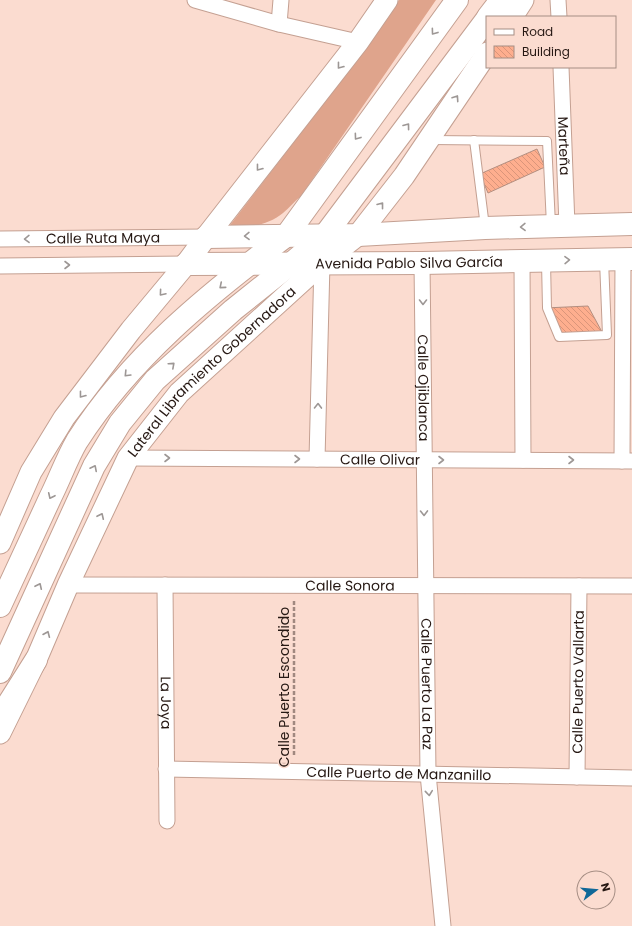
<svg xmlns="http://www.w3.org/2000/svg" width="632" height="926" viewBox="0 0 632 926" font-family="Poppins,sans-serif">
	<defs>
		<pattern id="building-back-hatch" width="6" height="6" patternUnits="userSpaceOnUse"><rect width="6" height="6" fill="#feae8e"/><path d="M-1 5l2 2M0 0l6 6M5-1l2 2" fill="none" stroke="#da957a"/></pattern>
	</defs>
	<rect width="100%" height="100%" fill="#fbdcd0"/>
	<path fill="#dfa48c" d="M399 0H436L301 196C295 201 289 208 283 213 267 226 247 228 227 229L367 47Z"/>
	<g fill="url(#building-back-hatch)" stroke="#b38f81">
		<polygon points="537,149 545,167 488,193 480,174"/>
		<polygon points="588,306 602,332 556,334 545,308"/>
	</g>
	<g fill="none" stroke-linecap="round" stroke-linejoin="round">
		<g stroke="#c4a092" stroke-width="10">
			<g id="lane">
				<polyline points="431,140 547,141 551,225"/>
				<polyline points="474,140 485,227"/>
				<polyline points="546,262 547,308 559,337 607,335 604,260"/>
			</g>
		</g>
		<g stroke="#c4a092" stroke-width="17">
			<g id="street">
				<polyline points="195,0 279,24 358,42"/>
				<polyline points="558,0 559,17"/>
				<polyline points="279,24 281,0"/>
				<path id="s1" d="M561 67 567 226"/>
				<path id="s2" d="M0 239 206 237"/>
				<polyline points="522,261 523,460"/>
				<path id="s3" d="M422 263 428 774 443 926"/>
				<polyline points="0,266 186,264"/>
				<path id="s4" d="M128 458 632 461"/>
				<polyline points="317,459 322,263"/>
				<polyline points="622,461 623,259"/>
				<path id="s5" d="M68 585 632 586"/>
				<path id="s6" d="M165 585 167 821"/>
				<path id="s7" d="M166 769 632 778"/>
				<path id="s8" d="M577 777 579 586"/>
			</g>
		</g>
		<g stroke="#c4a092" stroke-width="23">
			<g id="secondary">
				<polyline points="512,17 523,0"/>
				<polyline points="0,543 31,472 64,418 131,330 186,264 206,237 358,42 387,0"/>
				<path id="s9" d="M0 733 36 660 68 585 128 458 179 393 322 263 358 235 404 176 487 53"/>
			</g>
		</g>
		<g stroke="#c4a092" stroke-width="24">
			<g id="primary">
				<polyline points="206,237 358,235 485,228 632,224"/>
				<path id="s10" d="M186 264 422 263 632 259"/>
			</g>
		</g>
		<g stroke="#c4a092" stroke-width="24">
			<g id="highway">
				<polyline points="488,17 501,0"/>
				<path d="M0 606C17 569 34 532 51 496 60 478 67 458 77 441 130 358 208 294 286 236L457 0"/>
				<polyline points="0,672 94,466 120,423 155,380 233,310 292,263 325,235 487,19"/>
				<polyline points="0,717 36,660"/>
			</g>
		</g>
		<polyline stroke="#a0887f" stroke-width="2.5" stroke-dasharray="4 2" stroke-linecap="butt" points="294,755 294,600"/>
		<use href="#lane" stroke="#fff" stroke-width="8"/>
		<use href="#street" stroke="#fff" stroke-width="15"/>
		<use href="#secondary" stroke="#fff" stroke-width="21"/>
		<use href="#primary" stroke="#fff" stroke-width="22"/>
		<use href="#highway" stroke="#fff" stroke-width="22"/>
	</g>
	<defs><path id="oneway-chevron" d="M-2-3.5L2.5 0L-2 3.5" fill="none" stroke-width="1.6" stroke-linecap="round" stroke-linejoin="round"/></defs>
	<g stroke="#9d9795">
		<use href="#oneway-chevron" transform="translate(434 32) rotate(126)"/>
		<use href="#oneway-chevron" transform="translate(340 66) rotate(128)"/>
		<use href="#oneway-chevron" transform="translate(456 98) rotate(-56)"/>
		<use href="#oneway-chevron" transform="translate(407 126) rotate(-53)"/>
		<use href="#oneway-chevron" transform="translate(357 137) rotate(126)"/>
		<use href="#oneway-chevron" transform="translate(259 168) rotate(128)"/>
		<use href="#oneway-chevron" transform="translate(381 205) rotate(-52)"/>
		<use href="#oneway-chevron" transform="translate(523 227) rotate(179)"/>
		<use href="#oneway-chevron" transform="translate(247 236) rotate(179)"/>
		<use href="#oneway-chevron" transform="translate(27 239) rotate(179)"/>
		<use href="#oneway-chevron" transform="translate(567 260) rotate(-1)"/>
		<use href="#oneway-chevron" transform="translate(67 265)"/>
		<use href="#oneway-chevron" transform="translate(222 286) rotate(140)"/>
		<use href="#oneway-chevron" transform="translate(162 293) rotate(130)"/>
		<use href="#oneway-chevron" transform="translate(423 302) rotate(90)"/>
		<use href="#oneway-chevron" transform="translate(172 365) rotate(-42)"/>
		<use href="#oneway-chevron" transform="translate(127 374) rotate(134)"/>
		<use href="#oneway-chevron" transform="translate(82 395) rotate(128)"/>
		<use href="#oneway-chevron" transform="translate(318 406) rotate(-89)"/>
		<use href="#oneway-chevron" transform="translate(167 458)"/>
		<use href="#oneway-chevron" transform="translate(297 459)"/>
		<use href="#oneway-chevron" transform="translate(441 460)"/>
		<use href="#oneway-chevron" transform="translate(571 460)"/>
		<use href="#oneway-chevron" transform="translate(94 468) rotate(-63)"/>
		<use href="#oneway-chevron" transform="translate(51 496) rotate(115)"/>
		<use href="#oneway-chevron" transform="translate(424 513) rotate(89)"/>
		<use href="#oneway-chevron" transform="translate(101 516) rotate(-65)"/>
		<use href="#oneway-chevron" transform="translate(39 586) rotate(-65)"/>
		<use href="#oneway-chevron" transform="translate(47 634) rotate(-67)"/>
		<use href="#oneway-chevron" transform="translate(429 793) rotate(84)"/>
	</g>
	<g text-anchor="middle" stroke-width="3" stroke-linejoin="round" paint-order="stroke">
		<g font-size="14" fill="#261813" stroke="#fbdcd0">
			<text dy="5" stroke="none"><textPath href="#s1" startOffset="79">Marteña</textPath></text>
			<text dy="5" stroke="none"><textPath href="#s2" startOffset="103">Calle Ruta Maya</textPath></text>
			<text dy="5" stroke="none"><textPath href="#s10" startOffset="223">Avenida Pablo Silva García</textPath></text>
			<text dy="5" stroke="none"><textPath href="#s9" startOffset="424">Lateral Libramiento Gobernadora</textPath></text>
			<text dy="5" stroke="none"><textPath href="#s3" startOffset="125">Calle Ojiblanca</textPath></text>
			<text dy="5" stroke="none"><textPath href="#s4" startOffset="252">Calle Olivar</textPath></text>
			<text dy="5" stroke="none"><textPath href="#s5" startOffset="282">Calle Sonora</textPath></text>
			<text dy="5" stroke="none"><textPath href="#s8" startOffset="95">Calle Puerto Vallarta</textPath></text>
			<text dy="5" stroke="none"><textPath href="#s3" startOffset="421">Calle Puerto La Paz</textPath></text>
			<text transform="translate(284 687) rotate(-90)" y="5">Calle Puerto Escondido</text>
			<text dy="5" stroke="none"><textPath href="#s6" startOffset="118">La Joya</textPath></text>
			<text dy="5" stroke="none"><textPath href="#s7" startOffset="233">Calle Puerto de Manzanillo</textPath></text>
		</g>
	</g>
	<rect x="486" y="16" width="130" height="52" fill="#fbdcd0" stroke="#a68e84"/>
	<rect x="494" y="29" width="20" height="6" fill="#ffffff" stroke="#a68e84"/>
	<text x="522" y="36" font-size="12" fill="#261813">Road</text>
	<rect x="494" y="46" width="20" height="12" fill="url(#building-back-hatch)" stroke="#a68e84"/>
	<text x="522" y="56" font-size="12" fill="#261813">Building</text>
	<g transform="translate(596 890) rotate(74)"><circle r="19" fill="#fbdcd0" stroke="#a68e84"/>
	<path d="M0-3L7 15L0 10L-7 15Z" fill="#106898"/>
	<text y="-6" font-size="11" font-weight="bold" text-anchor="middle" fill="#261813">N</text>
	</g>
</svg>
